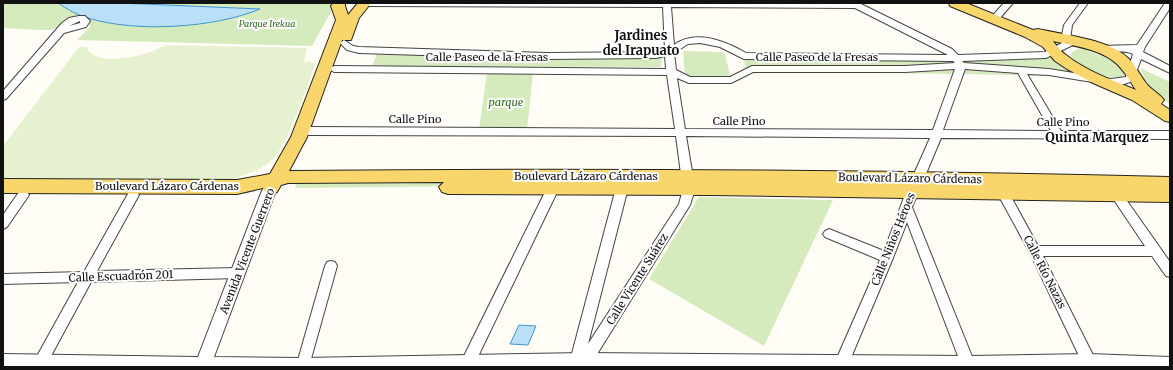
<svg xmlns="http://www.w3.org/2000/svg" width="1173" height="370" viewBox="0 0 1173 370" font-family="Merriweather,serif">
	<rect width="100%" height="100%" fill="#fffdf5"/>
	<g fill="#d5ebbd">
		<path d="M3 3H336L312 46 77 40 90 27 88 20C70 12 69 23 54 29 48 32 12 28 3 28Z"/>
		<path d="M1080 48 1110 59 1123 71 1124 76C1108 82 1082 68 1071 56L1072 52Z"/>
		<path d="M683 51 722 52 725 54 730 75C720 79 695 80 685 76Z"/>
		<polygon points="377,54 662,57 661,67 372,66"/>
		<polygon points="744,56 1055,58 1084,76 745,71"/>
		<path d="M1140 68 1170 82V104C1155 94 1147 85 1140 68Z"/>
		<polygon points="533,73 527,130 479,129 487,74"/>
		<polygon points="297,180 683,184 295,188"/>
		<polygon points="699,197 833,200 764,346 649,279"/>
	</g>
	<path fill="#e6f2cf" d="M167 45 307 48 304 62 308 61 314 63 315 66C306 88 287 149 270 162 258 171 242 176 228 181L3 179V146L79 47H86C96 67 136 57 153 51 158 49 162 46 167 45Z"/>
	<g fill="#b9e0f7" stroke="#3f96cf">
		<path d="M58 3H119L260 9C214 28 136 33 88 18 77 15 67 9 58 3Z"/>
		<polygon points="519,325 536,326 528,345 510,344"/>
	</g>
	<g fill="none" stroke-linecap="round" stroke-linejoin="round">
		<g stroke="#444" stroke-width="2">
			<g id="minor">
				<path d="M361 3H859L952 49 958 55 1045 52 1062 43 1061 41 1064 25 1080 3H1088L1072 25 1070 40 1077 39 1078 41 1077 43 1046 58 962 61 964 63 1049 69 1111 79 1126 77 1133 54C1121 48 1105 56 1096 48L1098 46 1137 45 1165 3H1170V8L1145 47 1143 52 1170 66V73L1141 59 1133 81 1121 85H1111L1049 75 1027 74 1061 131H1170V139L941 138 912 207 975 364 974 367H960L961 364 907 222 893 258 847 367H833L880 260 825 237 823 234 825 231 829 229 884 251 906 192 930 138 686 136 695 189 690 205 589 367H574L570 361 616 188 618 185 622 184 626 185 628 188 588 344 679 204 683 189 676 136 309 135 305 134 304 131 305 128 309 127 675 129 667 75 334 72 329 69 334 66 666 69 665 56 656 58 547 59 359 53 347 50 340 43 344 40 353 46 359 47 547 53 656 52 665 50 663 7 365 6ZM671 7 855 8 948 55 746 53C725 41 696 29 674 45ZM700 43 720 47 744 59 953 61 955 63 905 66H752L730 77H690L676 70 674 53 688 44ZM955 69 933 130 685 129 677 78 689 83H731L753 72H905ZM965 69 1018 73 1051 131 943 130Z"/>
				<polygon points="1004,3 1013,3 1000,18 994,18 993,16 994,14"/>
				<path d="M79 16H85L90 21 86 27 64 33 6 99 3 100V91L62 23 69 18ZM80 21V23L69 26Z"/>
				<polygon points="554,176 558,177 559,180 559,188 473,367 463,367 461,363 463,358 547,188 550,177"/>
				<polygon points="1000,183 1004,184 1038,246 1145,246 1110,194 1112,191 1116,190 1120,191 1170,262 1170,277 1166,276 1152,256 1043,256 1094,357 1096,367 1082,367 1082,362 1030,253 994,187 996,184"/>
				<polygon points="23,191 27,192 29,195 7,227 3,229 3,215 19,192"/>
				<polygon points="133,191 137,192 139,195 97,271 238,268 242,269 244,273 242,277 238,278 91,282 45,367 31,367 78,282 3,284 3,274 84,272 129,192"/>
				<polygon points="331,261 335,262 337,266 309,366 296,367 325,266 327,262"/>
			</g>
		</g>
		<g stroke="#444" stroke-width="2">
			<polygon id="tertiary" points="268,188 273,189 275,193 214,357 302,358 585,353 968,356 1089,354 1170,357 1170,367 3,367 3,354 198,357 261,193 263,189"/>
		</g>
		<g stroke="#222" stroke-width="2">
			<g id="primary">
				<path d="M333 3H345V6L348 15 358 3H371L359 18 351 40H342L307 137 289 171C582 168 876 170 1170 177V202L710 195 448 194 442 192 439 187 444 182 288 183 281 185 277 192 271 194 265 192 263 188 237 194 3 193V179L237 180 270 174 291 137 336 20 331 6Z"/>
				<path d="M949 3H966L1033 30 1038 29C1064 35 1108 39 1128 58 1135 65 1140 75 1146 83 1151 90 1159 93 1164 100L1161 104 1170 110V122L1165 121 1132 100 1093 83 1067 69 1055 61 1043 47 1025 37 950 6ZM1053 41C1074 46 1101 49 1117 64 1125 72 1130 81 1136 90 1112 80 1086 71 1066 55 1061 52 1057 46 1053 41Z"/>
			</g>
		</g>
		<use href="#minor" fill="#fff" fill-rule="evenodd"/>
		<use href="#tertiary" fill="#fff" fill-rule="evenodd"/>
		<use href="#primary" fill="#f9d66b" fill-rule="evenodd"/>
	</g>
	<g text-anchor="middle" stroke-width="4" stroke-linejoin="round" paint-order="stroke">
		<g font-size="9" font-style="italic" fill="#2f6b1f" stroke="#fff">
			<text x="267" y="27">Parque Irekua</text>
		</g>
		<g font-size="11" fill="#111" stroke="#fff">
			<text x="487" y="61">Calle Paseo de la Fresas</text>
			<text x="817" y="61">Calle Paseo de la Fresas</text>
			<text x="415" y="123">Calle Pino</text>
			<text x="739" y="125">Calle Pino</text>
			<text x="1063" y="126">Calle Pino</text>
			<text x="586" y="180">Boulevard Lázaro Cárdenas</text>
			<text transform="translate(910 178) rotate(1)" y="4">Boulevard Lázaro Cárdenas</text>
			<text x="167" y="190">Boulevard Lázaro Cárdenas</text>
			<text transform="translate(893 239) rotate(-68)" y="4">Calle Niños Héroes</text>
			<text transform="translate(247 251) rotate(-69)" y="4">Avenida Vicente Guerrero</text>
			<text transform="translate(1045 272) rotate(63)" y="4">Calle Río Nazas</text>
			<text transform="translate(121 276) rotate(-2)" y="4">Calle Escuadrón 201</text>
			<text transform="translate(637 279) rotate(-58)" y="4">Calle Vicente Suárez</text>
		</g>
		<g font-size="11" font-style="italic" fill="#2f6b1f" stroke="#fff">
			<text x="506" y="106">parque</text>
		</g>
		<g font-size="13" font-weight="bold" fill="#111" stroke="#fff">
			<text x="641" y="40">Jardines<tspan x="641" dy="15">del Irapuato</tspan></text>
			<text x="1097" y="142">Quinta Marquez</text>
		</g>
	</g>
	<rect width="1173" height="370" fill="none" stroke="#111111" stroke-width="8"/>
</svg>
